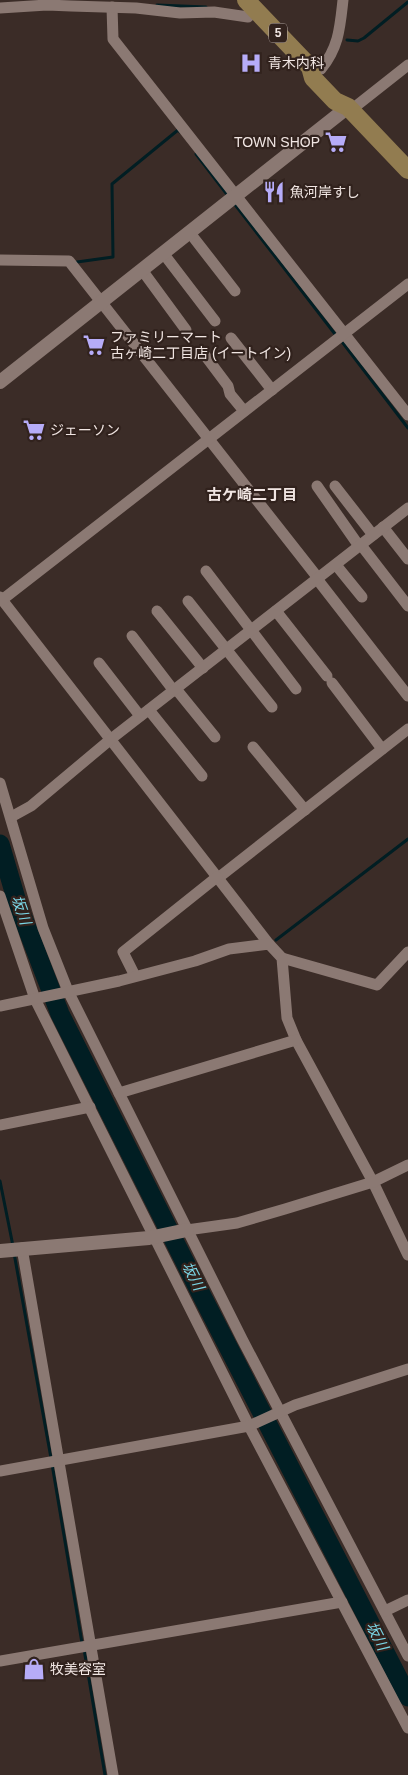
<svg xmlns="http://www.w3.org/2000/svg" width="408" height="1775" viewBox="0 0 408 1775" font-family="Helvetica,'Noto Sans JP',sans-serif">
	<rect width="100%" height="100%" fill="#3b2c27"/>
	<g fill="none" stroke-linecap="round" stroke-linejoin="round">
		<g stroke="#011e23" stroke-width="3">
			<polyline points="157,5 206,7"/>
			<polyline points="347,40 358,41 364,38 408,2"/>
			<polyline points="196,154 229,197"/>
			<polyline points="233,202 335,334"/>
			<polyline points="77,262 113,257 112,184 178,130 180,132"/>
			<polyline points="343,343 408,428"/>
			<polyline points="276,940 408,839"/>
			<polyline points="0,1181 13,1246"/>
			<polyline points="14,1253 51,1458"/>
			<polyline points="52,1464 82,1643"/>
			<polyline points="84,1649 105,1775"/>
		</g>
		<polyline stroke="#011e23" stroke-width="19" points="0,844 17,902 60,1014 203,1298 408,1697"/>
		<g stroke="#8b7973" stroke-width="11">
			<polyline points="112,7 113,39 408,415"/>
			<polyline points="0,8 47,5 71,6 136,8 180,13 214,12 248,17 255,10"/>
			<path d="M321 69C339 47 340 27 343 0"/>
			<polyline points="351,110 408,65"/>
			<polyline points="190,233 235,291"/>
			<polyline points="163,253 215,321"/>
			<polyline points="0,260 69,261 318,578"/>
			<polyline points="142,270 186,330"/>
			<polyline points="231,338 272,390"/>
			<polyline points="204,354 228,386 230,394 244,411"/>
			<polyline points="317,486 359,546"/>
			<polyline points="335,486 373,535"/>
			<polyline points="383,527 408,559"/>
			<polyline points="361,545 408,606"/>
			<polyline points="336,565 362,597"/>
			<polyline points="206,571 296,689"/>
			<polyline points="317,579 408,696"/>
			<polyline points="0,597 269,944"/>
			<polyline points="2,600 408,284"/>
			<polyline points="188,601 272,707"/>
			<polyline points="157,611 203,668"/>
			<polyline points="276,611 327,676"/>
			<polyline points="132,636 174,691"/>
			<polyline points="99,663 140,716"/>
			<polyline points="332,683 382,749"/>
			<polyline points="176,689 215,737"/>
			<polyline points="149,710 202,776"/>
			<polyline points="253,747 305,810"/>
			<polyline points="0,783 43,928 68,991 242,1339 408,1656"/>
			<polyline points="11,817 31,806 111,739 408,508"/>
			<polyline points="218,878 408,729"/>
			<polyline points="0,896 35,999 249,1426 408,1728"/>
			<polyline points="282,958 377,985 408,952"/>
			<polyline points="135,976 123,952 217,877"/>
			<polyline points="0,1006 119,981 195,961 229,949 269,944 282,958 287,1018 296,1040 373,1182 408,1255"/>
			<polyline points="119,1093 296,1040"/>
			<polyline points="0,1125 90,1107"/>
			<polyline points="187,1230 237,1223 285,1209 373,1182 408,1165"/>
			<polyline points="22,1248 113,1775"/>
			<polyline points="0,1471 249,1426 295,1405 408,1369"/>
			<polyline points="385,1611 408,1600"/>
			<polyline points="0,1661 342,1602"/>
		</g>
		<g stroke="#8b7973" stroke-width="14">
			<polyline points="0,382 348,107"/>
			<polyline points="0,1251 149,1238 187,1230"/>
		</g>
		<polyline stroke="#927c50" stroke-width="18" points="246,0 310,67 313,78 335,101 348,107 408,170"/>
	</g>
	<defs>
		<g id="hospital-bare" transform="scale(1.725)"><path d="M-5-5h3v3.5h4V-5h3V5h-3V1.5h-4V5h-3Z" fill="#b6acf8" stroke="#31221d" stroke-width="2.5" paint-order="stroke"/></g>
		<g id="supermarket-bare" transform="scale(1.725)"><path d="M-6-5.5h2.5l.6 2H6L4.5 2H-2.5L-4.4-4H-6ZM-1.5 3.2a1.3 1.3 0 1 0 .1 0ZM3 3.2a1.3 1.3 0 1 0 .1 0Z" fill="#b6acf8" stroke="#31221d" stroke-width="2.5" paint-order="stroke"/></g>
		<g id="restaurant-bare" transform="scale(1.725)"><path d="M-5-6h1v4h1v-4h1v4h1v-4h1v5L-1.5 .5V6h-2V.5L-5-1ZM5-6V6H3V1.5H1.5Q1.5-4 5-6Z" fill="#b6acf8" stroke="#31221d" stroke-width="2.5" paint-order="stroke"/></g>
		<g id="shop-bare" transform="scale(1.725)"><path d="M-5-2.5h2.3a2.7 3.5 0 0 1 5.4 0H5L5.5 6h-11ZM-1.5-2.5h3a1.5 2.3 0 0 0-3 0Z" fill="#b6acf8" stroke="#31221d" stroke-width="2.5" paint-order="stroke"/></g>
	</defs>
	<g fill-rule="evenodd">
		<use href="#hospital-bare" x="251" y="63"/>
		<use href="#supermarket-bare" x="336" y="142"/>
		<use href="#restaurant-bare" x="274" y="192"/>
		<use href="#supermarket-bare" x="94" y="345"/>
		<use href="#supermarket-bare" x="34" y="430"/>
		<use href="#shop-bare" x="34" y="1669"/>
	</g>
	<g text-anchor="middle" stroke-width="4.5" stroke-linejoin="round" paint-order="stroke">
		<rect fill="#31221d" stroke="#b7aba8" stroke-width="1" x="269" y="23.5" width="18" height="19" rx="4"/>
		<g font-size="12" font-weight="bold" fill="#f1e6e3">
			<text x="278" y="37">5</text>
		</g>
		<g font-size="14" fill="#f1e6e3" stroke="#31221d" text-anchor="start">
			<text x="268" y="68">青木内科</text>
			<text x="320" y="147" text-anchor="end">TOWN SHOP</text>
			<text x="290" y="197">魚河岸すし</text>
			<text x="110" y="342">ファミリーマート<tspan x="110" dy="16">古ヶ崎二丁目店 (イートイン)</tspan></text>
			<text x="50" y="435">ジェーソン</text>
			<text x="50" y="1674">牧美容室</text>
		</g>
		<g font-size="15" font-weight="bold" fill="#f1e6e3" stroke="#31221d">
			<text x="252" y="500">古ケ崎二丁目</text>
		</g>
		<g font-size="15" font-style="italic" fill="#7ad6e6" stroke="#31221d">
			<text transform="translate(21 910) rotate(70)" y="5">坂川</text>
			<text transform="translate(193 1276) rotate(63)" y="5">坂川</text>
			<text transform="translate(377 1636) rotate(63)" y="5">坂川</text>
		</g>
	</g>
</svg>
